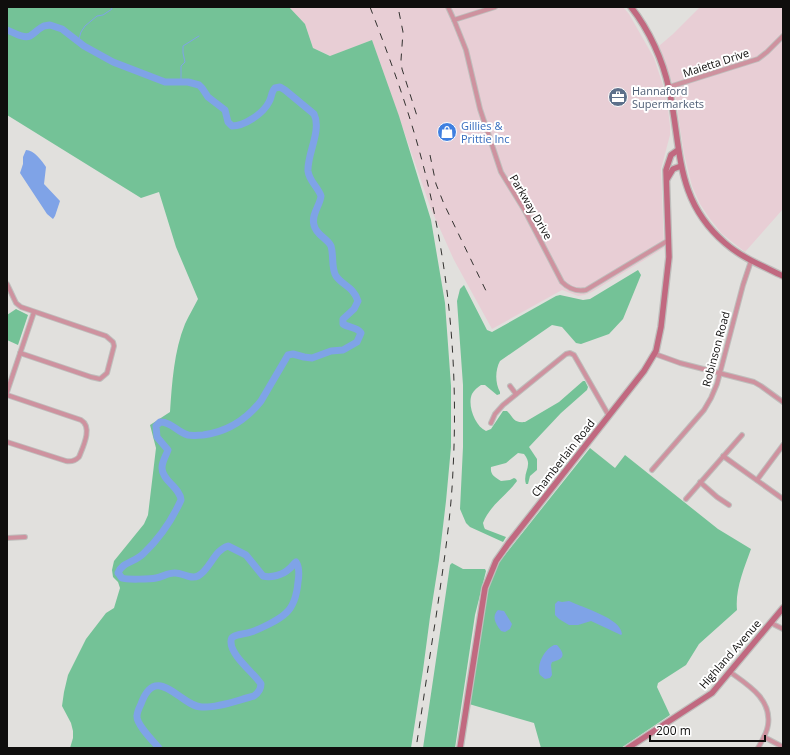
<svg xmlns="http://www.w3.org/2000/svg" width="790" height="755" viewBox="0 0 790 755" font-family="'Open Sans',sans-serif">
	<rect width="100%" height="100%" fill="#e1e0dd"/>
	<g fill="#e8ced5">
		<polygon points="289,7 623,7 629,14 654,58 663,85 668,109 670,126 670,135 661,169 664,248 592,292 585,295 578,296 562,290 492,329 454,260 431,209 372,40 331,56 313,48 305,24"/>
		<polygon points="700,7 783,7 783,209 745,252 722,234 710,219 700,204 692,186 684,154 674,88 659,46 673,34"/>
	</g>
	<g fill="#74c297">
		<path d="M7 7H289L305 24 313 48 330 56 372 40 399 116 431 220 445 303 451 386V447L446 501 439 560 430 617 423 670 411 748H70L73 738V731L71 723 62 706 64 692 68 675 86 639 106 613 114 608 120 588 118 582 113 577 112 570 114 561 144 524 148 515 156 448 150 425 170 412C172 383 174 351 185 324 189 315 194 307 198 299L176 247 159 192 141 198 7 115Z"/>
		<path d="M638 270 641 275 623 319 609 334 581 344 576 343 562 327 552 325 500 361C495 370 495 383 500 392V394L497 395 485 385H481C478 387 474 390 472 394 467 405 475 426 486 431L491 429 503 411H507C514 418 513 423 525 422L559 402 583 381H585L588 387 587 390 561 413 529 447 537 459V470L530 476 528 484H526C522 472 534 466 524 454L518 453 506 463 491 467C490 475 495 477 501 481L510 480 514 478 516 479 517 481C506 496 490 505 483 523L484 527 485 529 506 537 503 542 470 527 466 523 460 509 463 447V385L457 301 460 289 464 285 487 330 492 332 556 296 560 295 583 300 590 299Z"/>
		<polygon points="16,309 28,315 18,345 7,340 7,315"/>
		<path d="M590 448 615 468 625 455 718 529 751 549C744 569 735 589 737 610L699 644 686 665 658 683 657 687 670 715 621 748H541L534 723 469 704 487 592 494 571 500 561Z"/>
		<polygon points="452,563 463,569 485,569 486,571 475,615 455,748 423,748 450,565"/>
	</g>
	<g fill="#7fa3e7">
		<path d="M26 150C34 150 42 161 46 167L44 184 60 201 55 216 53 219 47 214 20 173 23 164V157Z"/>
		<path d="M558 601 562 602 569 601C583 608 621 618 622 634L621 635 591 621 578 625H569L559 619 555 615V604Z"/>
		<path d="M498 610 504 611 512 624 510 629 505 632 501 631C496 624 491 617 498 610Z"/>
		<path d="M554 645H557C566 655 564 659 552 662L551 665 552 675 550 678 545 679 540 675C536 664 545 649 554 645Z"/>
	</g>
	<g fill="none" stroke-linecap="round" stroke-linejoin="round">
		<g stroke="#7fa3e7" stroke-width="1">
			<polyline points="78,42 81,32 85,26 97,16 103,15 112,9 111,7"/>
			<polyline points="181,83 181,66 185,62 183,53 183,46 199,36"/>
		</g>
		<path stroke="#7fa3e7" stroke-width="7" d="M7 30C13 32 23 39 30 36 35 33 39 28 44 26L50 25 62 29 84 46 113 62 165 82H188L199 85 202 88 208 97 225 110 228 122 232 126C244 126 263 114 269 102 272 97 271 92 275 88L280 87 285 90 314 114C322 130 307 154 308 171 309 181 318 187 321 196 320 206 311 214 314 225 316 235 327 238 331 246 334 256 331 268 336 276 343 286 353 286 358 301L354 309 343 319V324C349 328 357 327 361 333L357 342 343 350 331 351 312 358 304 357 293 354 288 355 261 401C246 420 227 432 203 435 198 435 193 436 188 435 177 432 172 422 160 422L156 426 157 437 168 450C166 456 162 461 162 468 162 481 180 487 181 500 172 520 159 539 143 554 135 562 122 562 118 573 120 575 120 576 122 578 127 580 151 579 156 578 162 577 168 573 174 573 182 572 190 580 198 576 210 570 214 550 228 546L246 555 263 576C271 578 283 575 289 569 292 567 293 564 296 562 300 568 299 576 298 582 297 593 294 606 286 613 279 620 260 629 251 632 246 634 237 634 233 637 231 638 231 640 231 642 231 656 254 673 261 684 261 690 258 693 254 696 238 700 218 708 202 707 181 707 156 661 141 704 139 708 137 712 137 716 136 724 153 741 159 748"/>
		<g stroke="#bfbebc" stroke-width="6">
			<g id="street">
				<polyline points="448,7 454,20"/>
				<path d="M495 7 454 20 466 50 480 109 501 172 525 211 562 282C569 289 576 292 586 290L669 240"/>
				<polyline points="669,87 758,59 767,52 783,36"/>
				<polyline points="7,284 16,303 21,307 106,336 113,342 114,346 107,373 100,379 91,377 20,353"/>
				<polyline points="655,354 680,363 754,382 761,386 783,402"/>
				<polyline points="510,386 516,394"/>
				<polyline points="7,392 34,312"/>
				<path d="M7 395 81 420C93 427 83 447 79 457 75 461 71 462 66 461L7 442"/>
				<polyline points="491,423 495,414 503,405 566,354 570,353 574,355 609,416"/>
				<polyline points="723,456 783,499"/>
				<polyline points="652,470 704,410 711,398 717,384 743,285 751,261"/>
				<polyline points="757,480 783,445"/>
				<polyline points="700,482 717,497 729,505"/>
				<polyline points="686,499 742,435"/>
				<polyline points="7,538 25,537"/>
				<polyline points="771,623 783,629"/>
				<path d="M730 672C748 685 772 699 768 725 767 733 762 741 758 748"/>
				<polyline points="764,737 783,747"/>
			</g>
		</g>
		<g stroke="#bfbebc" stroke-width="8">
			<g id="secondary">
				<path d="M631 7C649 30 663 60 669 89 682 148 674 199 725 243 742 258 763 266 783 276"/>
				<polyline points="667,179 673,169 681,166"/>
				<polyline points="460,748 485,588 496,561 508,544 644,371 656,351 661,327 669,257 666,170 671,155 678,150"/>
				<polyline points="628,748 712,693 783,608"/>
			</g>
		</g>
		<use href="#street" stroke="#ce929f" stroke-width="4"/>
		<use href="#secondary" stroke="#c16980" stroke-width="5.5"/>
		<g stroke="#32312f" stroke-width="1" stroke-dasharray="7 7" stroke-linecap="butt">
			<path d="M370 7C387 51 403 94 416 139 447 246 459 359 453 470 451 519 443 568 436 617 429 660 423 704 416 748"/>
			<polyline points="399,12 403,32 401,60 402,69 417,116"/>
			<polyline points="430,155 436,184 444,204 488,295"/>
		</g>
	</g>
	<defs>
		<g id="office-disc" transform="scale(1)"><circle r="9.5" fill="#5c6f8a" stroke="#fff"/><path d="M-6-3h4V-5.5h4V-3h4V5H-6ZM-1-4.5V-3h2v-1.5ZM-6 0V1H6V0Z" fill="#fff"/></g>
		<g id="shop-disc" transform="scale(1)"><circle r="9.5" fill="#3f7fe0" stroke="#fff"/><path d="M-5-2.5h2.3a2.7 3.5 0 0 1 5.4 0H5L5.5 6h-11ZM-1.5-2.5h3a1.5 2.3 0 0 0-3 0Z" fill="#fff"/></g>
	</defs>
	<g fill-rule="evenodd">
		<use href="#office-disc" x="618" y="97"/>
		<use href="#shop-disc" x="447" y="132"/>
	</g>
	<g text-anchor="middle" stroke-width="4" stroke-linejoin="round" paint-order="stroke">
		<g font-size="11" fill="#0f0e0d" stroke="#fff">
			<text transform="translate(716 63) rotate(-18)" y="4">Maietta Drive</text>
			<text transform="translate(531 207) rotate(60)" y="4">Parkway Drive</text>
			<text transform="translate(716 349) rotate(-75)" y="4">Robinson Road</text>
			<text transform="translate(563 458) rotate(-52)" y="4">Chamberlain Road</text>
			<text transform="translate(730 654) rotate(-49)" y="4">Highland Avenue</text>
		</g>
		<g font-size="11" fill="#4e5e75" stroke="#fff" text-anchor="start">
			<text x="632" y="95">Hannaford<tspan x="632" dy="13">Supermarkets</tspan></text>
		</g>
		<g font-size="11" fill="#366cbe" stroke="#fff" text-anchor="start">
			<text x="461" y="130">Gillies &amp;<tspan x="461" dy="13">Prittie Inc</tspan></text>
		</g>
	</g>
	<rect width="790" height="755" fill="none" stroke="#0f0e0d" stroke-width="16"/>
	<path d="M650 735v6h115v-6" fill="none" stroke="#0f0e0d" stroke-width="2"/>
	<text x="656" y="735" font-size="12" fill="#0f0e0d" stroke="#ffffff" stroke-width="3" paint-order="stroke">200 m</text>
</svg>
